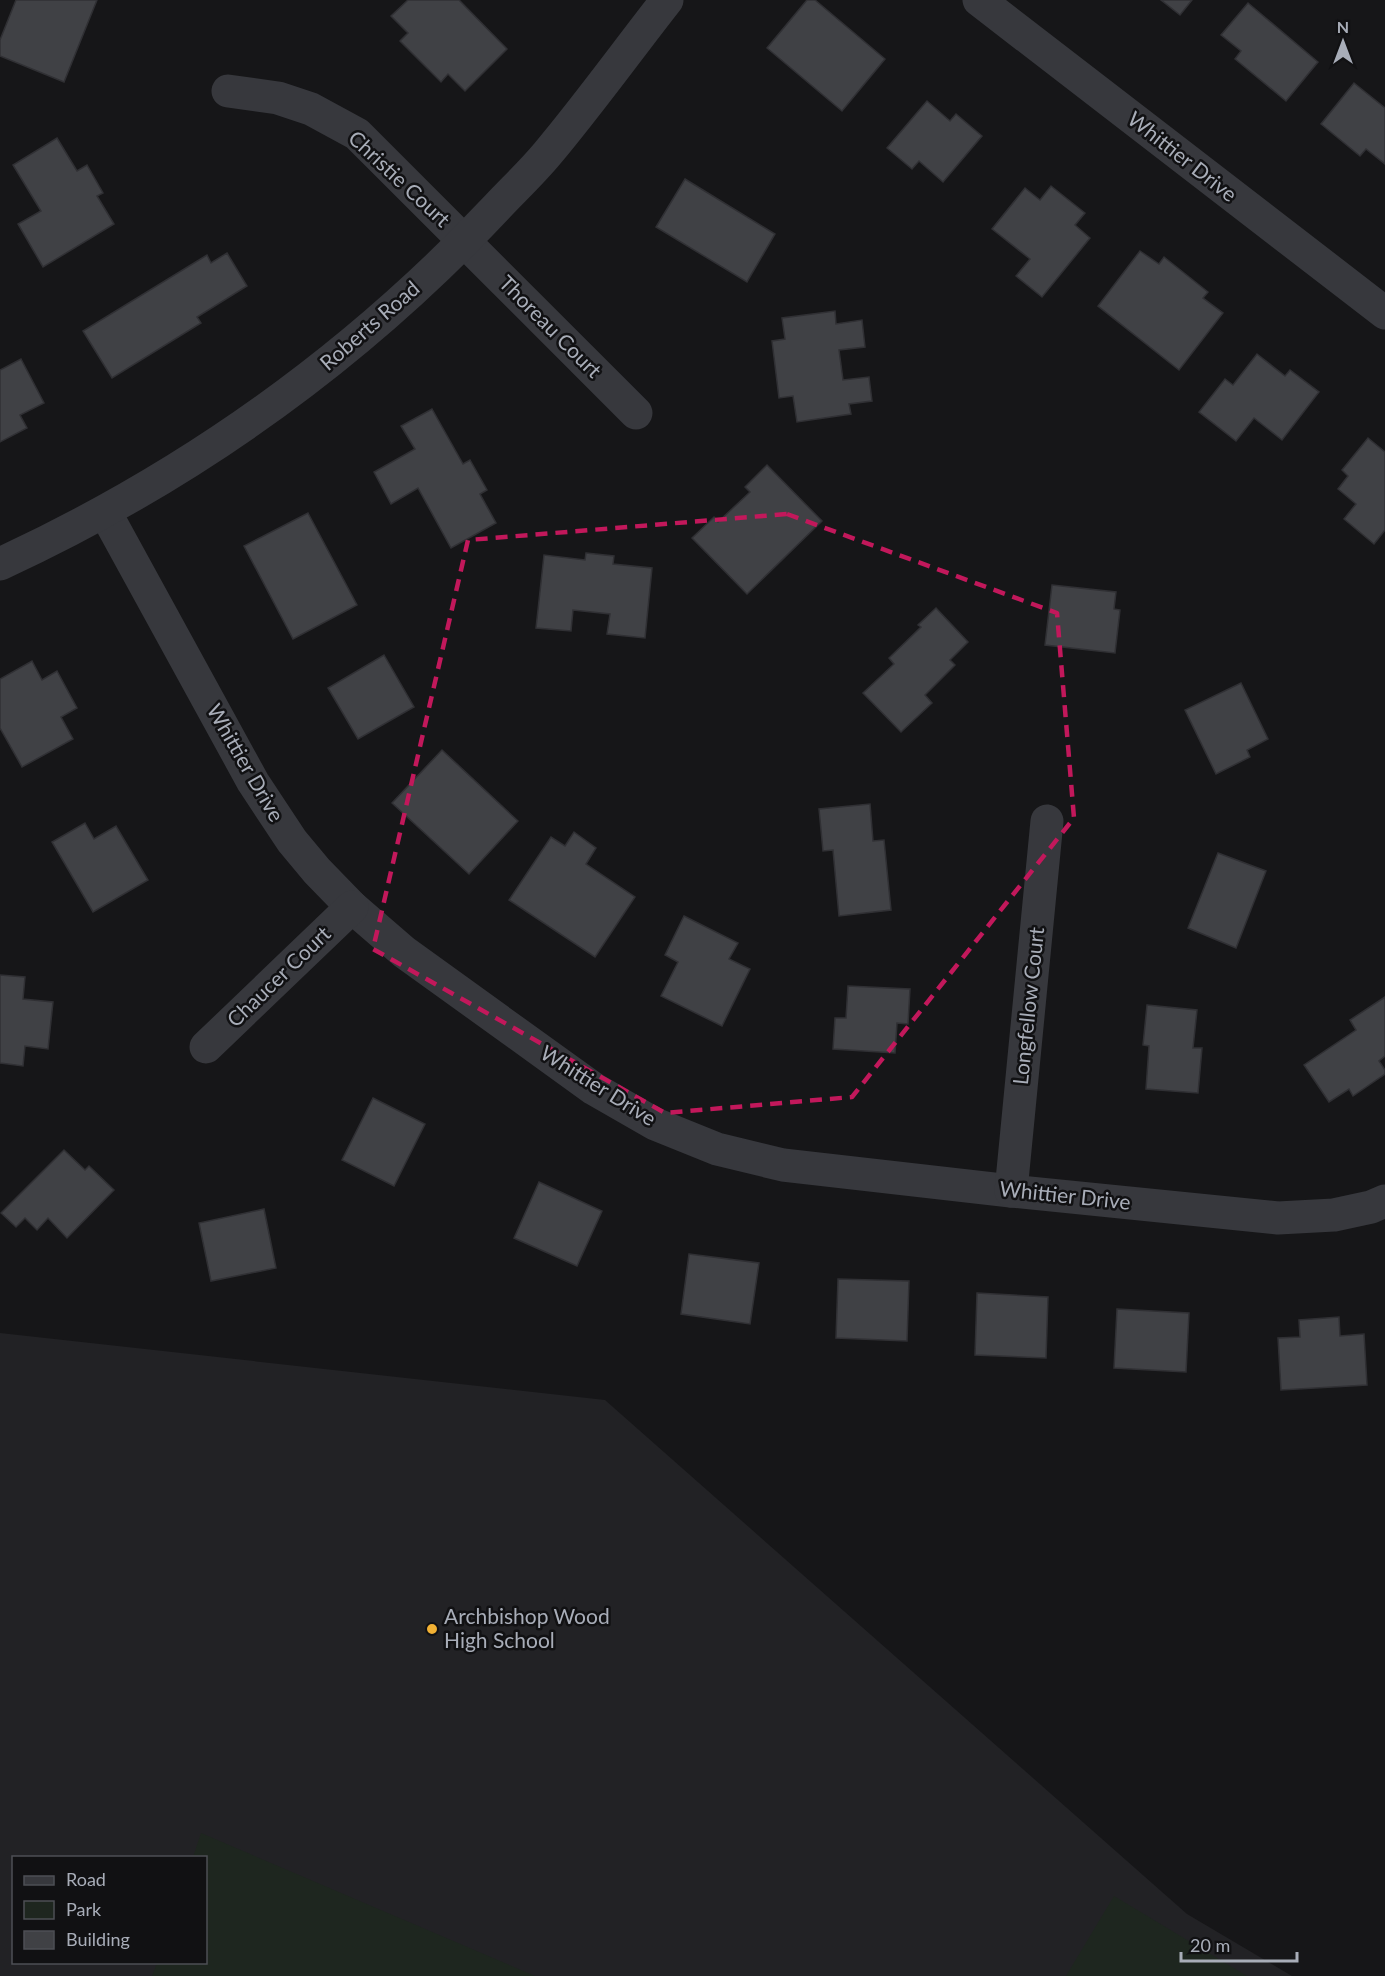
<svg xmlns="http://www.w3.org/2000/svg" width="1385" height="1976" viewBox="0 0 1385 1976" font-family="Lato,sans-serif">
	<rect width="100%" height="100%" fill="#161618"/>
	<path fill="#222225" fill-rule="evenodd" d="M0 1333 605 1400 1187 1914 1292 1976H0ZM14 1858H206V1962H14Z"/>
	<g fill="#1e261f">
		<polygon points="201,1833 535,1976 152,1976 157,1963 206,1962 206,1858 193,1857"/>
		<polygon points="1114,1896 1247,1976 1066,1976"/>
	</g>
	<g fill="#404145" stroke="#303034" stroke-width="1.5">
		<polygon points="16,0 97,0 64,82 0,56 0,40"/>
		<polygon points="408,0 459,0 507,49 465,91 448,74 441,82 400,41 408,33 391,16"/>
		<polygon points="807,0 815,0 885,59 842,111 767,48"/>
		<polygon points="1161,0 1192,0 1180,15"/>
		<polygon points="1248,3 1318,62 1286,101 1235,59 1241,51 1221,35"/>
		<polygon points="1354,83 1385,108 1385,164 1366,149 1360,156 1321,124"/>
		<polygon points="927,101 950,121 956,114 982,136 943,182 919,161 912,169 887,148"/>
		<polygon points="57,138 77,171 87,165 103,193 97,196 114,224 43,267 18,224 41,211 13,165"/>
		<polygon points="685,179 775,234 747,282 656,227"/>
		<polygon points="1051,186 1085,213 1075,225 1090,238 1042,297 1016,276 1030,259 992,229 1025,188 1040,200"/>
		<polygon points="1140,251 1159,264 1164,257 1208,292 1203,298 1223,313 1179,370 1098,306"/>
		<polygon points="227,253 247,286 197,317 201,323 112,378 83,331 207,255 211,263"/>
		<polygon points="835,311 836,324 862,320 865,347 839,350 843,380 869,377 872,401 849,404 851,414 797,422 793,396 779,398 772,341 785,339 782,318"/>
		<polygon points="1257,354 1285,376 1290,370 1319,392 1282,440 1254,418 1236,441 1199,412 1225,379 1233,385"/>
		<polygon points="21,359 44,403 20,415 27,428 0,442 0,370"/>
		<polygon points="432,409 463,464 470,460 487,490 480,494 496,523 451,548 418,488 391,504 374,472 415,449 401,426"/>
		<polygon points="1368,438 1385,452 1385,530 1374,544 1344,519 1356,504 1338,489 1348,476 1342,470"/>
		<polygon points="767,465 822,521 747,594 692,538 714,517 718,522 750,492 745,487"/>
		<polygon points="308,513 357,605 293,639 244,546"/>
		<polygon points="586,553 614,556 613,564 652,568 645,638 607,634 610,614 573,610 571,631 536,628 544,555 585,560"/>
		<polygon points="1052,585 1116,592 1114,609 1120,610 1115,653 1045,645"/>
		<polygon points="936,608 968,642 950,660 955,665 925,695 932,703 901,732 863,693 894,664 889,658 921,627 918,625"/>
		<polygon points="384,655 414,707 358,739 328,688"/>
		<polygon points="32,661 42,680 57,671 77,708 61,717 73,739 22,767 0,728 0,679"/>
		<polygon points="1241,683 1268,739 1247,750 1250,757 1216,774 1185,710"/>
		<polygon points="442,750 518,821 469,874 392,803"/>
		<polygon points="870,804 873,841 884,840 891,910 839,916 833,850 823,851 819,809"/>
		<polygon points="85,823 94,839 116,826 148,880 93,912 52,842"/>
		<polygon points="574,832 596,848 586,864 635,897 595,957 509,900 551,837 565,846"/>
		<polygon points="1218,853 1266,871 1236,948 1188,928"/>
		<polygon points="684,916 738,943 729,959 750,969 722,1026 661,996 678,962 665,955"/>
		<polygon points="0,975 25,977 23,999 53,1002 48,1049 25,1046 23,1066 0,1063"/>
		<polygon points="848,986 910,989 908,1024 897,1023 895,1053 833,1049 835,1018 846,1018"/>
		<polygon points="1385,997 1385,1056 1379,1061 1385,1070 1385,1074 1353,1096 1349,1089 1329,1102 1304,1065 1356,1030 1350,1020"/>
		<polygon points="1147,1005 1197,1010 1193,1048 1202,1048 1198,1093 1146,1089 1149,1046 1143,1045"/>
		<polygon points="373,1098 425,1124 394,1186 342,1160"/>
		<polygon points="64,1150 85,1170 89,1166 114,1190 67,1238 48,1218 37,1230 25,1218 16,1227 1,1213"/>
		<polygon points="539,1182 602,1211 577,1266 514,1238"/>
		<polygon points="264,1209 276,1268 211,1281 199,1223"/>
		<polygon points="689,1254 759,1263 750,1324 681,1314"/>
		<polygon points="838,1279 909,1281 907,1341 836,1338"/>
		<polygon points="977,1293 1048,1297 1046,1358 975,1355"/>
		<polygon points="1117,1309 1189,1313 1186,1372 1114,1368"/>
		<polygon points="1339,1317 1340,1336 1364,1334 1367,1385 1281,1390 1278,1338 1300,1337 1299,1320"/>
	</g>
	<g fill="none" stroke-linecap="round" stroke-linejoin="round">
		<g stroke="#37383d" stroke-width="33">
			<polyline points="979,0 1385,313"/>
			<polyline points="228,91 278,98 311,109 357,134 636,413"/>
			<polyline points="105,512 253,782 292,841 317,871 352,907 404,952 594,1089 655,1124 717,1149 783,1165 1011,1191 1278,1218 1334,1215 1371,1207 1385,1201"/>
			<path d="M0 564C188 477 355 358 497 207 514 189 532 172 547 154 589 104 627 51 667 0"/>
			<polyline points="206,1047 352,907"/>
			<polyline points="1011,1191 1047,821"/>
		</g>
	</g>
	<path fill="none" stroke="#c2185b" stroke-width="4.5" stroke-dasharray="12 8" stroke-linejoin="round" d="M787 514 1057 613 1074 818 852 1097 665 1113 373 949 468 540Z"/>
	<circle fill="#f2b134" stroke="#111113" stroke-width="2" cx="432" cy="1629" r="6"/>
	<g text-anchor="middle" stroke-width="5" stroke-linejoin="round" paint-order="stroke">
		<g font-size="21" fill="#a8adb8" stroke="#111113">
			<text transform="translate(1182 157) rotate(38)" y="7">Whittier Drive</text>
			<text transform="translate(399 179) rotate(43)" y="7">Christie Court</text>
			<text transform="translate(370 326) rotate(-41)" y="7">Roberts Road</text>
			<text transform="translate(550 327) rotate(45)" y="7">Thoreau Court</text>
			<text transform="translate(245 763) rotate(60)" y="7">Whittier Drive</text>
			<text transform="translate(279 977) rotate(-44)" y="7">Chaucer Court</text>
			<text transform="translate(1029 1006) rotate(-84)" y="7">Longfellow Court</text>
			<text transform="translate(598 1086) rotate(32)" y="7">Whittier Drive</text>
			<text transform="translate(1065 1196) rotate(6)" y="7">Whittier Drive</text>
		</g>
		<g font-size="21" fill="#a8adb8" stroke="#111113" text-anchor="start">
			<text x="444" y="1624">Archbishop Wood<tspan x="444" dy="24">High School</tspan></text>
		</g>
	</g>
	<rect x="12" y="1856" width="195" height="108" fill="#111113" stroke="#4d4f55" stroke-width="1.5"/>
	<rect x="24" y="1876" width="30" height="9" fill="#37383d" stroke="#4d4f55" stroke-width="1.5"/>
	<text x="66" y="1886" font-size="18" fill="#a8adb8">Road</text>
	<rect x="24" y="1901" width="30" height="18" fill="#1e261f" stroke="#4d4f55" stroke-width="1.5"/>
	<text x="66" y="1916" font-size="18" fill="#a8adb8">Park</text>
	<rect x="24" y="1931" width="30" height="18" fill="#404145" stroke="#4d4f55" stroke-width="1.5"/>
	<text x="66" y="1946" font-size="18" fill="#a8adb8">Building</text>
	<g transform="translate(1343 42)" stroke="#111113" stroke-width="4.5" paint-order="stroke">
	<path d="M0-4.5L10 22L0 15L-10 22Z" fill="#a8adb8"/>
	<text y="-9" font-size="16" font-weight="bold" text-anchor="middle" fill="#a8adb8">N</text>
	</g>
	<path d="M1181 1952v9h116v-9" fill="none" stroke="#a8adb8" stroke-width="3"/>
	<text x="1190" y="1952" font-size="18" fill="#a8adb8" stroke="#111113" stroke-width="4.5" paint-order="stroke">20 m</text>
</svg>
